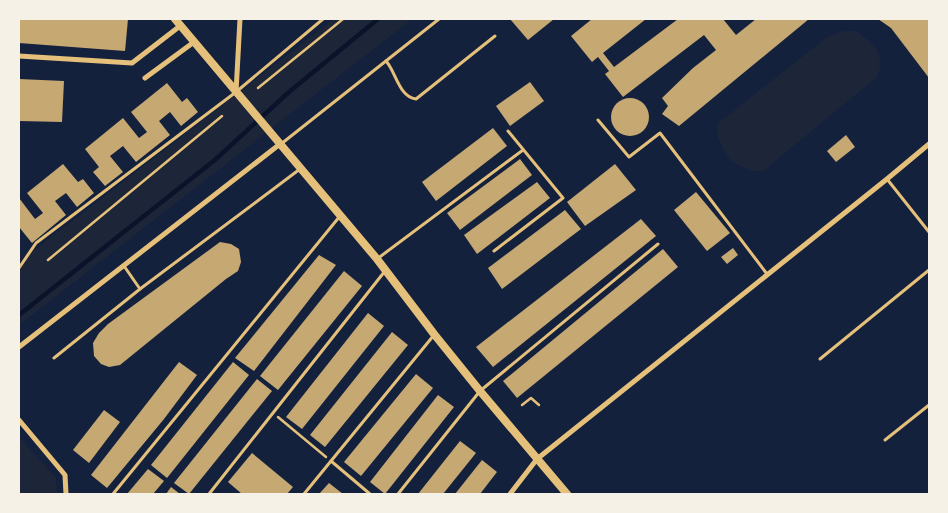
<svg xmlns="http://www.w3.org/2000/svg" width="948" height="513" viewBox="0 0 948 513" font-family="'Fira Sans Condensed',sans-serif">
	<rect width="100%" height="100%" fill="#14213d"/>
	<g fill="#1d2539">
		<polygon points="334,19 412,19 19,325 19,262"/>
		<polygon points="843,31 856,31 869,41 878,51 881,65 877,77 763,171 751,171 731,161 724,150 718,137 717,124 827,37"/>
		<polygon points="19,437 56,478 57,494 19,494"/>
	</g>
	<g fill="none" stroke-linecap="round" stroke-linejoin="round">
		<polyline stroke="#0b132b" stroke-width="4.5" points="19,315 216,159 289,92 378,19"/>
	</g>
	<g fill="#c6a872">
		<polygon points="19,19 128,19 125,51 19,43"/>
		<polygon points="510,19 554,19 528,40"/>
		<polygon points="592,19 646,19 603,53 614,67 678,19 723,19 736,35 756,19 809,19 679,126 662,114 668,106 662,98 693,68 716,50 704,35 623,97 605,74 609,71 598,57 592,62 571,36"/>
		<polygon points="878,19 929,19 929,78 891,28"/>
		<polygon points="19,79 64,81 62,122 19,121"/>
		<polygon points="530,82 544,101 510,126 496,106"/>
		<polygon points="167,83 182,102 187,98 198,112 181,126 170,112 159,121 170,135 136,162 123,146 110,156 123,172 105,186 93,172 99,167 85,149 123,118 139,138 147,132 131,112"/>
		<circle cx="630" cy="117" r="19"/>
		<polygon points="493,128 507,146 436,201 422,182"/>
		<polygon points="846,135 855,147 836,162 827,151"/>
		<polygon points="520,159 532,175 460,230 447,213"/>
		<polygon points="63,164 78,182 83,179 94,193 77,207 66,193 55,201 66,215 32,243 19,227 19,198 35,219 43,213 27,193"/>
		<polygon points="615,164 636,190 585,226 567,202"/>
		<polygon points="537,182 550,198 477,254 464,235"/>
		<polygon points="696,192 730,233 707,251 674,210"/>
		<polygon points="565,210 581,229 502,289 488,268"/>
		<polygon points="641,219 656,236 493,367 476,347"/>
		<polygon points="220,242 231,244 239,249 241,262 238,271 226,279 120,365 109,367 101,364 94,356 93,343 99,333 108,324"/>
		<polygon points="733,248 738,255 727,264 721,257"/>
		<polygon points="663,249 678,267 517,398 503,381"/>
		<polygon points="319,255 336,265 254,371 235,358"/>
		<polygon points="344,271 362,286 278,390 260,376"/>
		<polygon points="368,313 384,326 302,429 286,417"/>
		<polygon points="392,332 408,345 325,447 310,435"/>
		<polygon points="179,362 197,375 164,419 107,488 91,475"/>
		<polygon points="233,362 249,375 167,478 151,465"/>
		<polygon points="416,374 433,388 361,476 344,462"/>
		<polygon points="257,379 272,391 189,494 174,483"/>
		<polygon points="438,395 454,407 385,494 370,482"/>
		<polygon points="104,410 120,422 89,463 73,450"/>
		<polygon points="460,441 476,453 443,494 418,494"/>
		<polygon points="252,453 293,487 287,494 242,494 228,482"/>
		<polygon points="482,460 497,472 480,494 455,494"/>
		<polygon points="148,469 164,481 153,494 127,494"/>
		<polygon points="329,483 343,494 319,494"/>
		<polygon points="171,487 180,494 166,494"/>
	</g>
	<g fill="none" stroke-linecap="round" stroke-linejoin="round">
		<g stroke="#e5c07b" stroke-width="2.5">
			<polyline points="258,88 343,19"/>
			<polyline points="48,260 222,116"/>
			<polyline points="522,405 531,398 539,405"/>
			<polyline points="278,417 326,457"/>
		</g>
		<g stroke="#e5c07b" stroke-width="3">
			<path d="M386 61C396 72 399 97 416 99L495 36"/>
			<polyline points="598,120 629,157 660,133 767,274"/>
			<polyline points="281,144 439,19"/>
			<polyline points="887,179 929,232"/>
			<polyline points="494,251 563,198 508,131"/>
			<polyline points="377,259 523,150"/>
			<polyline points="124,266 140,289"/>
			<polyline points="19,268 36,243 236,92 323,19"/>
			<polyline points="54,358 140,289 300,169"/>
			<polyline points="820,359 929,270"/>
			<polyline points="885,440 929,405"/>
			<polyline points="331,461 370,494"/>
			<polyline points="113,494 340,216"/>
			<polyline points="209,494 385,271"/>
			<polyline points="304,494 434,335"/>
			<polyline points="398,494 480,391 658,244"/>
		</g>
		<g stroke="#e5c07b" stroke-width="5">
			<polyline points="19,56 132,63 180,26"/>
			<polyline points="145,78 194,42"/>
			<polyline points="236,92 240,19"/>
			<polyline points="19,347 280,144"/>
			<polyline points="19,420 65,475 66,494"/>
			<polyline points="510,494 537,459 887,179 929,144"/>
		</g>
		<polyline stroke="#e5c07b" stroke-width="8" points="175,19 377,259 434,334 480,391 567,494"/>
	</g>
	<rect width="948" height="513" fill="none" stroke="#f6f1e7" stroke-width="40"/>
</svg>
